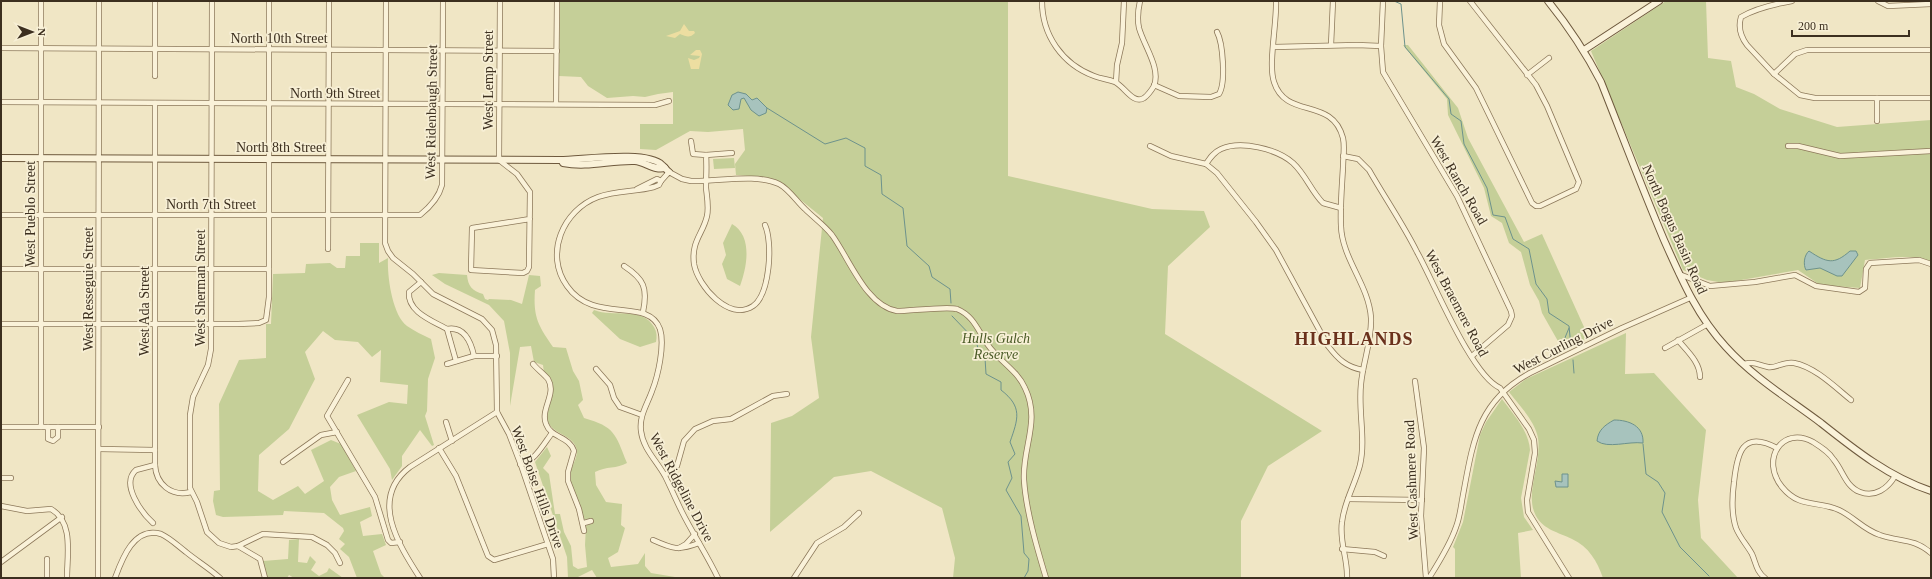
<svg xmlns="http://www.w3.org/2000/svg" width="1932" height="579" viewBox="0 0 1932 579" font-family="Georgia,serif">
	<rect width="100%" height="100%" fill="#f0e6c5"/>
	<g fill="#c5cf98">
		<polygon points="560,1 1008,1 1008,176 1152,209 1204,211 1210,227 1168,266 1165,334 1322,431 1268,466 1241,521 1241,578 953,578 955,558 942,508 871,471 834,477 770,532 771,423 792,416 819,398 811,337 823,218 776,180 763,177 736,175 735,164 745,150 743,129 708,132 690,131 656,150 640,149 640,124 673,124 673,92 658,94 645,97 633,96 607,98 588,86 581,77 559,76"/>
		<path d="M1666 1H1706L1708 58 1731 61 1736 87 1754 94 1780 109 1837 127 1931 120V262C1913 253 1885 259 1865 260L1860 288 1820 285 1798 270 1724 283 1707 280 1683 270 1591 51Z"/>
		<polygon points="1403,45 1408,45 1458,108 1468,138 1524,242 1542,234 1589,338 1563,350 1542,313 1539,301 1530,285 1521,252 1509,243 1502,223 1491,216 1484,188 1448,115 1447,99"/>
		<polygon points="734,158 735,168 714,169 713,159"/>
		<path d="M732 224C753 236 747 267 740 286L727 279 722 264 726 255 723 243Z"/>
		<path d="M360 243H379V263L388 258C387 275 392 315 407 326 414 331 423 335 431 339L435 358 428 379 427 411 425 416 434 445 432 446 420 430 402 456V466L392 480 390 469 357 415 389 402 407 404 408 385 380 382 381 350 372 357 358 342 335 340 323 331 305 352 315 379 289 429 259 455 258 491 273 500 298 486 305 494 324 481 311 450 331 440 341 444 356 471 339 477 330 487 332 500 340 515 370 507 372 516 360 522 363 536 382 534 386 545 373 551 381 574 385 578H357L349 557 340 549 345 544 339 539 344 531 343 528 324 513 284 511 283 515 223 517 216 515 213 501 214 491 220 490 219 404 239 360 266 358V324H271L273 274 305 273 306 264 330 263 337 268H345L346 256H360Z"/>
		<path d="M439 273 467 275C468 286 472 291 483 294L485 299 488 300 489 299 511 300 522 304 529 275 540 276 541 286 535 290C533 317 538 325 553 347L566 348 573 371 579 381 583 400 578 405 584 418C615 427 615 433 627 463 617 469 606 466 595 472L596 485 606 502 622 504 621 525 625 528 618 552 608 558 611 567 638 564 645 553V566L651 573 681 578H597L592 570 576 578H568L567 557 535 462 547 447 551 456 543 468 549 474 555 514H560L564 532 571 546 573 566 578 569 587 567 585 545 586 526 591 522 590 520 584 519C581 506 572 492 570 480 568 469 580 458 576 447 571 434 553 435 547 420 548 400 561 390 544 373L543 365 534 362 531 346 520 347 510 406V353L504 321 489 305 445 284 432 275Z"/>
		<path d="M594 310C614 318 642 306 654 327 657 332 657 337 656 342L640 347 620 339 592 313Z"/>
		<path d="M1626 333 1625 374 1654 373 1706 430 1698 500 1701 538 1738 578H1603C1597 561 1589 547 1572 539 1558 532 1544 530 1536 516 1524 494 1542 464 1538 438 1535 421 1519 405 1509 392L1526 379Z"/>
		<path d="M1502 399C1513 414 1529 431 1530 450L1521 498 1524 517 1533 530 1518 533 1521 578H1455V549L1453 547 1463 522 1480 435 1486 422Z"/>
		<polygon points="299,539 298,562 307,563 310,556 316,562 311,570 319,576 327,572 329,568 343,578 294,578 289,575 287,578 267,578 263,561 288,559 289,540"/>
	</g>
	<g fill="#eddea1">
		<path d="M684 24 689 31H694L695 33C690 38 687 37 680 34L675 38 666 36 680 31Z"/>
		<polygon points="696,50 700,50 702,54 699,69 691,69 688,58 694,60 699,58 700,56 690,55"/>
	</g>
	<g fill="#a7c3bd" stroke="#6d928c">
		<polygon points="738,92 746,94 752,100 757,98 767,108 766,113 759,116 751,110 744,98 741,99 739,109 733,110 728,105 732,95"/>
		<path d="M1809 251C1827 263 1834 265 1850 251H1856L1858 255 1842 276H1837L1820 268 1806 270C1803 265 1804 255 1809 251Z"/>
		<path d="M1614 420C1629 420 1644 426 1643 443 1628 441 1608 449 1597 441 1598 430 1605 425 1614 420Z"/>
		<polygon points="1562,474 1568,474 1568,487 1556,487 1555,481 1562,482"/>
	</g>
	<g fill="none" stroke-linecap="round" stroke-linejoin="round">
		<g stroke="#6d928c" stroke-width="1">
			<polyline points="1394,1 1401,4 1405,47 1449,99 1451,114 1461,121 1464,144 1487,188 1493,215 1505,217 1513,239 1529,249 1536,284 1547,299 1549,313 1569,326 1571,347"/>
			<polyline points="767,108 825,144 846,138 865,148 865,166 881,175 882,194 903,208 907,246 929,266 932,277 950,289 951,303"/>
			<path d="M952 316 976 341 979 352 985 358 986 374 1001 382V390C1023 407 1018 419 1010 442L1015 454 1008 462 1012 478 1006 490 1021 516 1024 553 1029 559 1028 571 1024 578"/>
			<polyline points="1553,355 1562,345 1569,328"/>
			<polyline points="1573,360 1574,373"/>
			<polyline points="1643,444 1646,474 1658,482 1665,493 1662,512 1680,547 1709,576"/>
		</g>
		<g stroke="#8c785a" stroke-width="6">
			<g id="street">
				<polyline points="212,1 211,349 208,365 193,397 190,415 190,488 197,502 207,532 219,543 231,547 238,546 263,534 312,537 327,545 335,553 340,563"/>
				<polyline points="386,1 385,243 388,251 393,258 413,274 433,294 482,319 492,330 496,345 497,412 509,434 522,468 553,559 554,578"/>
				<polyline points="500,1 499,160 517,174 530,192 529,267 527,271 523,273 471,270 472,228 530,219"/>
				<path d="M1042 1C1042 35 1062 64 1094 76 1101 79 1108 79 1115 82 1124 86 1133 105 1144 98 1148 95 1151 91 1154 86 1161 68 1144 46 1139 28 1137 19 1138 10 1140 1"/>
				<path d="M1276 1C1277 23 1268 64 1274 82 1286 120 1332 96 1343 138 1345 147 1343 158 1343 167 1342 186 1340 207 1341 226 1342 259 1369 285 1371 318 1372 340 1363 362 1361 384 1358 411 1366 439 1360 465 1355 485 1344 502 1342 522 1339 542 1348 559 1347 578"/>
				<polyline points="1383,1 1381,46 1383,72 1457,196 1511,311 1512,316 1508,325 1472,356"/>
				<polyline points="1440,1 1439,25 1444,44 1476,88 1532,203 1536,206 1540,206 1576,189 1579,182 1547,106 1536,85 1470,1"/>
				<path d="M1792 1C1775 4 1756 8 1741 17 1738 27 1741 37 1747 45L1774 74 1800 95 1815 98H1931"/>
				<polyline points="1878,1 1888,6 1931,4"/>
				<polyline points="1331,45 1333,1"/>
				<polyline points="1274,47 1357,45 1381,46"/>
				<polyline points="1,48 557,51"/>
				<polyline points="1774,74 1795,54 1807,50 1931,50"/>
				<polyline points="1527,75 1549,58"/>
				<polyline points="155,76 155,1"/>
				<polyline points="1116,82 1117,65 1122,43 1124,1"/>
				<path d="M1154 85 1179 96 1211 97 1219 94C1226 83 1223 43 1217 32"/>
				<polyline points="1877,98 1877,121"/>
				<polyline points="1,102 655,105 669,101"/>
				<path d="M155 103V465C156 484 171 497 191 492"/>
				<polyline points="556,104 557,1"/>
				<path d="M691 141 693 154 706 155C707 166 706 177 706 188 707 197 709 207 707 216 703 234 691 241 694 264 698 286 729 322 753 306 770 294 773 243 765 225"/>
				<path d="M1150 146 1171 156 1206 164 1217 173 1256 222 1276 250 1328 346C1338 359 1346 367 1363 370"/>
				<polyline points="1788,146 1798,146 1840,156 1931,151"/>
				<polyline points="706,155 732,153"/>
				<path d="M1343 156 1358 159 1369 170C1385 198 1403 224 1417 252 1434 282 1471 375 1500 388L1529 429 1534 440 1535 453 1527 500 1528 512 1569 578"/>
				<path d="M1206 164C1210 158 1214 152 1221 149 1241 140 1277 149 1293 163 1306 175 1311 191 1323 203L1341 208"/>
				<path d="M661 181 669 172 682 179 691 181C717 182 756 173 779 184 789 189 797 202 805 209 814 218 824 225 832 235 849 258 866 306 897 311 910 311 947 306 957 309 974 316 978 331 988 345 999 361 1017 370 1025 388 1041 421 1022 448 1024 480 1026 511 1037 548 1046 578"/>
				<path d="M637 189 657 179 661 181 659 185 654 187C636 192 616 190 598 197 563 210 544 254 567 286 594 325 648 296 660 329 665 345 658 376 652 391 647 405 639 416 641 431 643 449 657 461 665 476 671 488 676 500 682 512 693 534 707 555 718 578"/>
				<path d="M1 215H420C430 207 439 197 442 185L443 1"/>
				<polyline points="328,249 329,1"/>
				<path d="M624 266C644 279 648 288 643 312"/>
				<polyline points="1,269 269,269"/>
				<polyline points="1679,274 1710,286 1755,282 1795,275 1816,286 1859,292 1865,288 1866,269 1870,263 1919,260 1931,264"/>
				<path d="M421 282 409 292C407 312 433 321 447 329 464 326 471 342 474 356"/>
				<polyline points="1,324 238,324 259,323 266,320 269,297 269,1"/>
				<polyline points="447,329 456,361"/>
				<path d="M1678 340C1687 351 1700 362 1700 377"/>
				<polyline points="1665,348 1708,324"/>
				<polyline points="447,364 474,356 497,356"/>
				<path d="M533 364C537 369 544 374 548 379 557 394 540 409 546 424 551 438 569 436 574 451L568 472V481L579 509 584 531"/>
				<path d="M1744 364C1754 361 1758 365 1768 367 1775 369 1784 361 1794 363 1815 367 1835 387 1851 400"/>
				<polyline points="596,369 610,385 614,398 620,407 642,415"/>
				<polyline points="348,380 327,416 375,497 388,540 391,543 400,542"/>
				<polyline points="1415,381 1424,448 1421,516 1426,578"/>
				<polyline points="446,422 452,441"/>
				<polyline points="1,427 99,427"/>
				<polyline points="41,427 41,1"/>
				<polyline points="48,427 48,439 53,441 58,437 58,427"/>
				<polyline points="439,448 456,476 488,556 494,560 548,544"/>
				<polyline points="99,449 155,450"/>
				<polyline points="283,462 321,435 337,432"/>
				<path d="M520 464C533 464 545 442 552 433"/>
				<polyline points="665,475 677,466 684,441 695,429 713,421 731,419 773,396 787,394"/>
				<path d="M1895 476C1888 488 1875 498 1860 492 1846 487 1843 471 1834 460 1829 452 1821 447 1813 442 1782 425 1760 460 1782 487 1800 509 1817 500 1839 510 1854 517 1864 530 1880 535 1900 542 1914 538 1931 553"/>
				<polyline points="1,478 11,478"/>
				<polyline points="1348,499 1422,500"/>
				<path d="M1 506 27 511 51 509C74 522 67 555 67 578"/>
				<path d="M153 523C142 513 120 484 136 470L155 465"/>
				<polyline points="584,523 591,521"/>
				<path d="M653 540C673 549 678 551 699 543"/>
				<polyline points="238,546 260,559 265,578"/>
				<polyline points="679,548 686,544 695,534"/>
				<polyline points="1342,549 1375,552 1384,556"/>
				<polyline points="47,559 47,578"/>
				<polyline points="1,562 62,517"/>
				<polyline points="98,578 99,1"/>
				<path d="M115 578C122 559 134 526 161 534 170 538 178 546 186 552 197 561 209 568 220 578"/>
				<path d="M420 578C398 544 369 498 410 467L497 412"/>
				<polyline points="794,578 817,543 844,527 859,513"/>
				<path d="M1429 578C1439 562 1450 545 1456 527 1460 517 1461 505 1463 495 1473 441 1478 401 1530 373L1622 328 1690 298"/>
				<path d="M1765 578C1756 571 1756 563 1752 554 1747 545 1740 538 1736 528 1731 513 1732 497 1734 482 1737 454 1742 429 1777 448"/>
			</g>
		</g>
		<g stroke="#6e593d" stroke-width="8">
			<g id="secondary">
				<path d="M1548 1C1569 27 1586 53 1601 82 1622 135 1642 188 1664 240 1681 278 1697 316 1726 347 1753 377 1789 399 1821 423 1855 450 1889 477 1931 491"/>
				<polyline points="1584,50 1659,1"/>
				<path d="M1 158 560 160C582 160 647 150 662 165 665 167 666 170 669 172"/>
				<path d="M562 161 563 163C588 168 611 160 635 161 645 162 655 171 665 168"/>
			</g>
		</g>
		<use href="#street" stroke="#faf2d9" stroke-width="4.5"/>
		<use href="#secondary" stroke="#faf2d9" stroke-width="6"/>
	</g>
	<g text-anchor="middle" stroke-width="3.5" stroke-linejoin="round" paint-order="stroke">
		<g font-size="14" fill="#3c2f1f" stroke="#f7efd5">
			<text x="279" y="43">North 10th Street</text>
			<text transform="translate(488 80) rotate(-90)" y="5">West Lemp Street</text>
			<text x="335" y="98">North 9th Street</text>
			<text transform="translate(431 112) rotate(-89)" y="5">West Ridenbaugh Street</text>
			<text x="281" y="152">North 8th Street</text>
			<text transform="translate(1459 180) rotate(60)" y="5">West Ranch Road</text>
			<text x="211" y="209">North 7th Street</text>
			<text transform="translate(30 214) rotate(-90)" y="5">West Pueblo Street</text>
			<text transform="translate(1675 229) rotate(66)" y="5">North Bogus Basin Road</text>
			<text transform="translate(200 288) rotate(-90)" y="5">West Sherman Street</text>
			<text transform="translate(88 289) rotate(-90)" y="5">West Resseguie Street</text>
			<text transform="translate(1457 303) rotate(62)" y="5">West Braemere Road</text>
			<text transform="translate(144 311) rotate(-90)" y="5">West Ada Street</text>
			<text transform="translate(1563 345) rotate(-27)" y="5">West Curling Drive</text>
			<text transform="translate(1411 480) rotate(-92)" y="5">West Cashmere Road</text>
			<text transform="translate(538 487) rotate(70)" y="5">West Boise Hills Drive</text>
			<text transform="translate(682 487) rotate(62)" y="5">West Ridgeline Drive</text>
		</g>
		<g font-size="14" font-style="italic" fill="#485924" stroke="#f7efd5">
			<text x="996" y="343">Hulls Gulch<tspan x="996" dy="16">Reserve</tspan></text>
		</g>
		<g font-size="18" font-weight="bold" letter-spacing="1" fill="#6a311c" stroke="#f7efd5">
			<text x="1354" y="345">HIGHLANDS</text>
		</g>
	</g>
	<rect width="1932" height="579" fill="none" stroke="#3c2f1f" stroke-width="4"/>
	<g transform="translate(32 32) rotate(90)" stroke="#f7efd5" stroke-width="3" paint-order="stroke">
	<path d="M0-3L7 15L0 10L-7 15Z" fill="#3c2f1f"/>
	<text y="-6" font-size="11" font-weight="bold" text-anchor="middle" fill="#3c2f1f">N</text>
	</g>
	<path d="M1792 30v6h117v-6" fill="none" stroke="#3c2f1f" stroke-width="2"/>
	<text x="1798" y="30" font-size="12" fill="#3c2f1f" stroke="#f7efd5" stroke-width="3" paint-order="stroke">200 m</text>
</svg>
